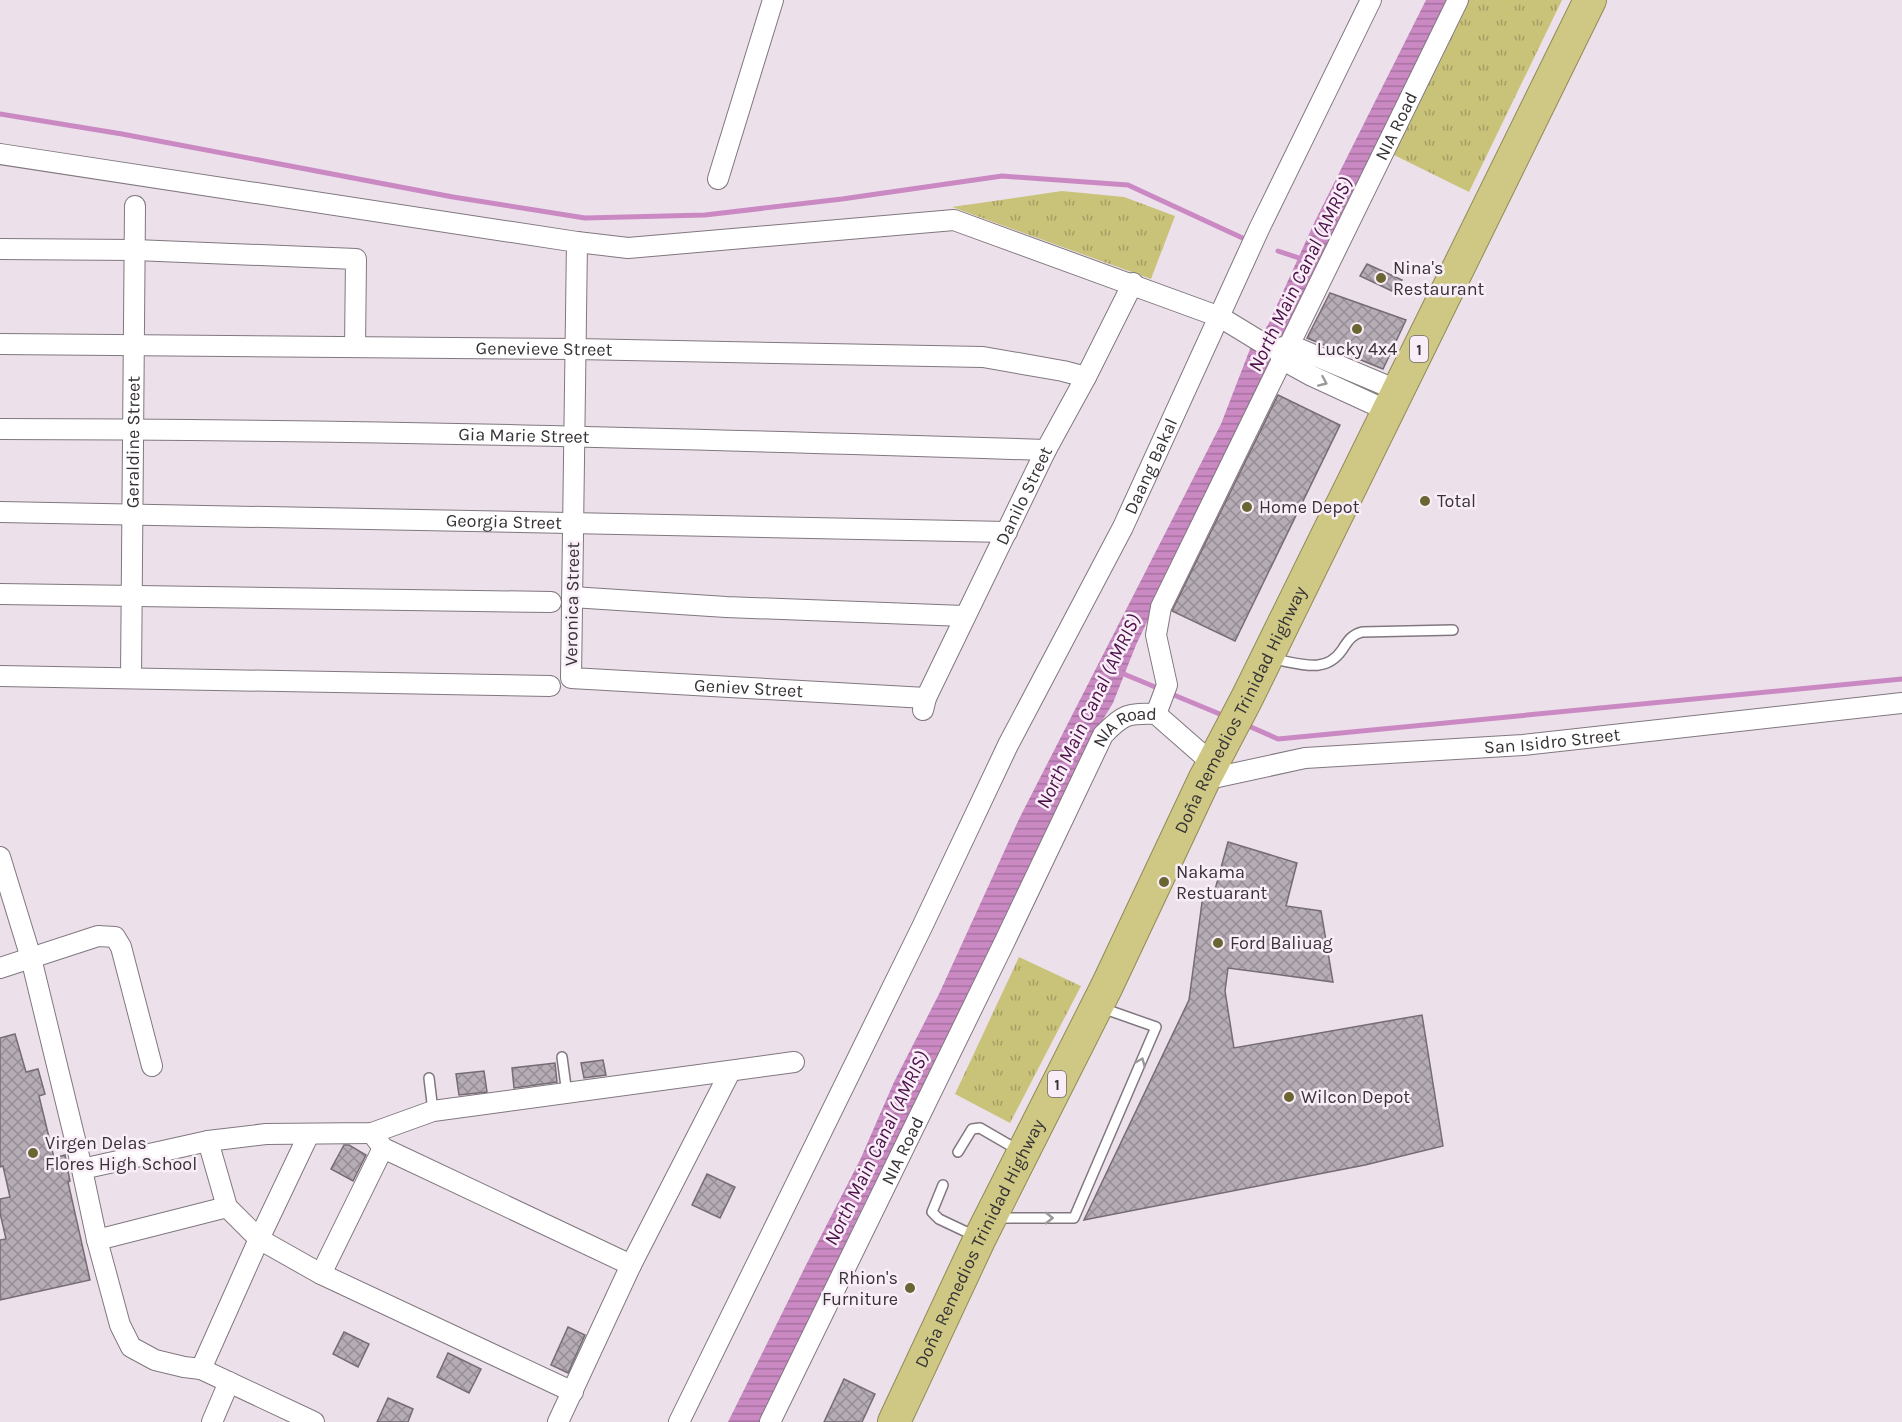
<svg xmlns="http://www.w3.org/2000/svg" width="1902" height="1422" viewBox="0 0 1902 1422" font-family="Karla,sans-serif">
	<defs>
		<pattern id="grass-tufts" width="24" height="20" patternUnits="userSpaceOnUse" patternTransform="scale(1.5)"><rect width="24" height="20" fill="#c9c279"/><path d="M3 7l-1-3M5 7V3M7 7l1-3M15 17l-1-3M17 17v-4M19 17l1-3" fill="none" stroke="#a49e64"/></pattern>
		<pattern id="water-rules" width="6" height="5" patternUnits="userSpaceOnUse" patternTransform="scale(1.5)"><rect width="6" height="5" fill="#cb89c4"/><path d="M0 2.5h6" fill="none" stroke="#a671a0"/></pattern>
		<pattern id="building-cross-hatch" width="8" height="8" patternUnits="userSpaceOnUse" patternTransform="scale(1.5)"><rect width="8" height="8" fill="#b6acb5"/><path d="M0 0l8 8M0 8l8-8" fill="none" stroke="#958d94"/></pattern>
	</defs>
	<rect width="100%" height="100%" fill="#ece1eb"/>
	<g fill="url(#grass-tufts)">
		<polygon points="1467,0 1562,0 1469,192 1392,154"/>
		<polygon points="1062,191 1124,197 1175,216 1151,279 952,207"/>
		<polygon points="1019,957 1081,986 1010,1123 955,1094"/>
	</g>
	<polygon fill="url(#water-rules)" points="1426,0 1449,0 1260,385 1136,645 1113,703 1096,731 981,970 859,1215 761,1422 728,1422 806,1265 860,1160 894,1082 939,994 1020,817 1221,424 1250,349 1268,325 1315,221"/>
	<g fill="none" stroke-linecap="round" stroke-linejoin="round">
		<g stroke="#cb89c4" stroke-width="5">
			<polyline points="0,114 122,134 453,197 585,218 705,215 842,199 1002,176 1128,185 1249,241"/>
			<polyline points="1278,251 1305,260"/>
			<polyline points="1119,672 1160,689"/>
			<polyline points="1169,693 1227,717"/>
			<polyline points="1244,724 1278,739 1902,679"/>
		</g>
	</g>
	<g fill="url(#building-cross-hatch)" stroke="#766c75" stroke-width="1.5">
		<polygon points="1367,264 1402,280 1392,291 1360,276"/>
		<polygon points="1330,293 1406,320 1383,369 1307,338"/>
		<polygon points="1278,395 1340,425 1235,641 1172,611"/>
		<polygon points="1228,842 1297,863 1286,906 1321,911 1333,982 1228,968 1225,991 1234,1048 1422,1015 1443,1146 1365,1165 1084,1220 1189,1000 1203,895 1213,897"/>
		<polygon points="15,1034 26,1072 38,1069 45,1094 39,1096 54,1158 65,1155 70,1181 68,1182 90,1280 0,1300 0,1240 6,1239 0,1213 0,1199 10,1197 3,1166 0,1167 0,1038"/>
		<polygon points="603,1060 606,1075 584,1078 581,1063"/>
		<polygon points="555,1063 557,1082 514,1088 512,1068"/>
		<polygon points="484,1071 487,1092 459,1095 456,1074"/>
		<polygon points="344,1145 349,1145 366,1155 353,1181 331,1169"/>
		<polygon points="707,1174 735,1187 720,1218 692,1205"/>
		<polygon points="568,1327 585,1335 568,1373 551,1365"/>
		<polygon points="344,1332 369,1344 358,1367 333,1354"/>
		<polygon points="448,1353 481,1369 469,1393 437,1377"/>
		<polygon points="844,1379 875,1394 862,1422 824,1422"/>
		<polygon points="388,1398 413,1409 408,1422 377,1422"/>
	</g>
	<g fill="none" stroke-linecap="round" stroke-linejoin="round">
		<g stroke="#80777f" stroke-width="12">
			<g id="service">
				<path d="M1273 659C1299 663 1325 675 1342 650 1348 641 1351 635 1362 632L1453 630"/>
				<polyline points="562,1057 567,1094"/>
				<polyline points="429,1078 433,1111"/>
				<polyline points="958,1152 972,1129 980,1128 1018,1150"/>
				<polyline points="943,1185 932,1212 939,1219 975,1236"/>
				<polyline points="996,1218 1074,1218 1156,1027 1102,1008"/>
			</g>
		</g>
		<g stroke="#80777f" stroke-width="22">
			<g id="minor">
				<polyline points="0,154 577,242 628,248 954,220 1220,317 1261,342 1277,349 1283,360 1312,376 1388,411"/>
				<polyline points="718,179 773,0"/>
				<path id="s1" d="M577 242 571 678 926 698"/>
				<polyline points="0,249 135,250 356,259 355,347"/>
				<path id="s2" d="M0 344 576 349 983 357 1063 371 1086 377"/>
				<polyline points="1280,348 1290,345 1399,391"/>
				<path id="s3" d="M0 429C349 429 697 439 1046 450"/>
				<path id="s4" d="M0 512C336 516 671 527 1007 532"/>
				<polyline points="0,594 551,602"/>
				<polyline points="572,597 726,607 964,616"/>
				<polyline points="0,676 550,686"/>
				<path id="s5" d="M131 678 135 206"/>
				<path id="s6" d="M923 710 926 698 1046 450 1086 377 1133 283"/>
				<path id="s7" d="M1156 714 1167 685 1156 635 1161 607 1458 0"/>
				<polyline points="1156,714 1213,764"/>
				<path id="s8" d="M1204 780 1305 758 1523 745 1902 703"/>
				<polyline points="0,857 31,958 80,1160 97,1240 120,1325 131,1347 155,1360 184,1367 201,1369 314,1422"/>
				<polyline points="0,968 98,936 115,937 121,947 152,1066"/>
				<polyline points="372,1133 383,1148 631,1265"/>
				<polyline points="208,1141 227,1207 259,1239 321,1274 573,1392"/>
				<polyline points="82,1169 208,1141 266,1134 372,1133 433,1111 794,1062"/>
				<polyline points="97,1240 227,1207"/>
				<polyline points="321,1274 383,1148"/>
				<polyline points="201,1369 259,1239 309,1134"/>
				<polyline points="212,1422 229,1382"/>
				<polyline points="558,1422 631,1265 730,1072"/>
				<path id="s9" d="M679 1422 922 927 1008 745 1123 527 1259 229 1371 0"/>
				<path id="s10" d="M770 1422 1004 943 1103 735C1123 714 1128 713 1156 714"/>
			</g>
		</g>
		<g stroke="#918a55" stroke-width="34">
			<g id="trunk">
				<path id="s11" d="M894 1422 980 1238 1107 986 1204 780 1247 698 1590 0"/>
			</g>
		</g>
		<use href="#service" stroke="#fff" stroke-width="9"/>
		<use href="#minor" stroke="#fff" stroke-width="20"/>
		<use href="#trunk" stroke="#cec884" stroke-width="32"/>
	</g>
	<defs><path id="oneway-chevron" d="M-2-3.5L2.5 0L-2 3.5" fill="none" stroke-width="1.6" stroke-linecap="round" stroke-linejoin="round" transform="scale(1.5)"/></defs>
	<g stroke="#9a989a">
		<use href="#oneway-chevron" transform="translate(1323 382) rotate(24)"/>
		<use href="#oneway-chevron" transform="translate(1141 1062) rotate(-67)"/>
		<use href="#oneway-chevron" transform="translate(1049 1218)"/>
	</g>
	<g fill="#6a6532" stroke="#f9eef8" stroke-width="2">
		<circle cx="1381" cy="278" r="6"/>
		<circle cx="1357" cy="329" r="6"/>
		<circle cx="1425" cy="501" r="6"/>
		<circle cx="1247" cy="507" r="6"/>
		<circle cx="1164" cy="882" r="6"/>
		<circle cx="1218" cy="943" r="6"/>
		<circle cx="1289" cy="1097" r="6"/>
		<circle cx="33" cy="1153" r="6"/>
		<circle cx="910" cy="1288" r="6"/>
	</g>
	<g text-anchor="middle" stroke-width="5" stroke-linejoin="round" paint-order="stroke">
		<g fill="#f9eef8" stroke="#706a70" stroke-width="1.5">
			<rect x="1410" y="336" width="18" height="26" rx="4.5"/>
			<rect x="1048" y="1071" width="18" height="26" rx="4.5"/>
		</g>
		<g font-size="16" font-weight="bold" fill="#363236">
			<text x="1419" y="355">1</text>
			<text x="1057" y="1090">1</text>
		</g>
		<g font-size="18" fill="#363236" stroke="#f9eef8">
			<text dy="6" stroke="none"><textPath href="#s7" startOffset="646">NIA Road</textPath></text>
			<text dy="6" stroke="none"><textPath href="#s2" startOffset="544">Genevieve Street</textPath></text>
			<text dy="6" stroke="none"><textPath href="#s3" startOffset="524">Gia Marie Street</textPath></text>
			<text dy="6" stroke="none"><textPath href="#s5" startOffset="236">Geraldine Street</textPath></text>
			<text dy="6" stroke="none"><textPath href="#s9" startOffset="1066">Daang Bakal</textPath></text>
			<text dy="6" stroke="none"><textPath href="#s6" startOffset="237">Danilo Street</textPath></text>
			<text dy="6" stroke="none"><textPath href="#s4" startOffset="504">Georgia Street</textPath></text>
			<text transform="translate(572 604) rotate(-89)" y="6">Veronica Street</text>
			<text dy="6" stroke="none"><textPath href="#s1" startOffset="614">Geniev Street</textPath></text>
			<text dy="6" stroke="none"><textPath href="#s11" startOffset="792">Doña Remedios Trinidad Highway</textPath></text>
			<text dy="6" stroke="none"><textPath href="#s10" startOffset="788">NIA Road</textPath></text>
			<text dy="6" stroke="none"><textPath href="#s8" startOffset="351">San Isidro Street</textPath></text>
			<text dy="6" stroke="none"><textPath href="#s10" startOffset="302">NIA Road</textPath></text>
			<text dy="6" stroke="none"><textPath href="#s11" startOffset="198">Doña Remedios Trinidad Highway</textPath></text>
		</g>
		<g font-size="18" fill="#363236" stroke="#f9eef8" text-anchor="start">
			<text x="1393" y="274">Nina's<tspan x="1393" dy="21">Restaurant</tspan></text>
			<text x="1357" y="355" text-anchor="middle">Lucky 4x4</text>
			<text x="1437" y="507">Total</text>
			<text x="1259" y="513">Home Depot</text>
			<text x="1176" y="878">Nakama<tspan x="1176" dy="21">Restuarant</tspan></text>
			<text x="1230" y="949">Ford Baliuag</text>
			<text x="1301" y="1103">Wilcon Depot</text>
			<text x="45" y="1149">Virgen Delas<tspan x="45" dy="21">Flores High School</tspan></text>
			<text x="898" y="1284" text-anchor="end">Rhion's<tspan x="898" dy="21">Furniture</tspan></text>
		</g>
		<g font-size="20" font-style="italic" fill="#4c1049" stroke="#f9eef8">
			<text transform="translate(1300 274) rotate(-64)" y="7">North Main Canal (AMRIS)</text>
			<text transform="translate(1088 711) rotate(-64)" y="7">North Main Canal (AMRIS)</text>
			<text transform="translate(876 1148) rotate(-64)" y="7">North Main Canal (AMRIS)</text>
		</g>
	</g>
</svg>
